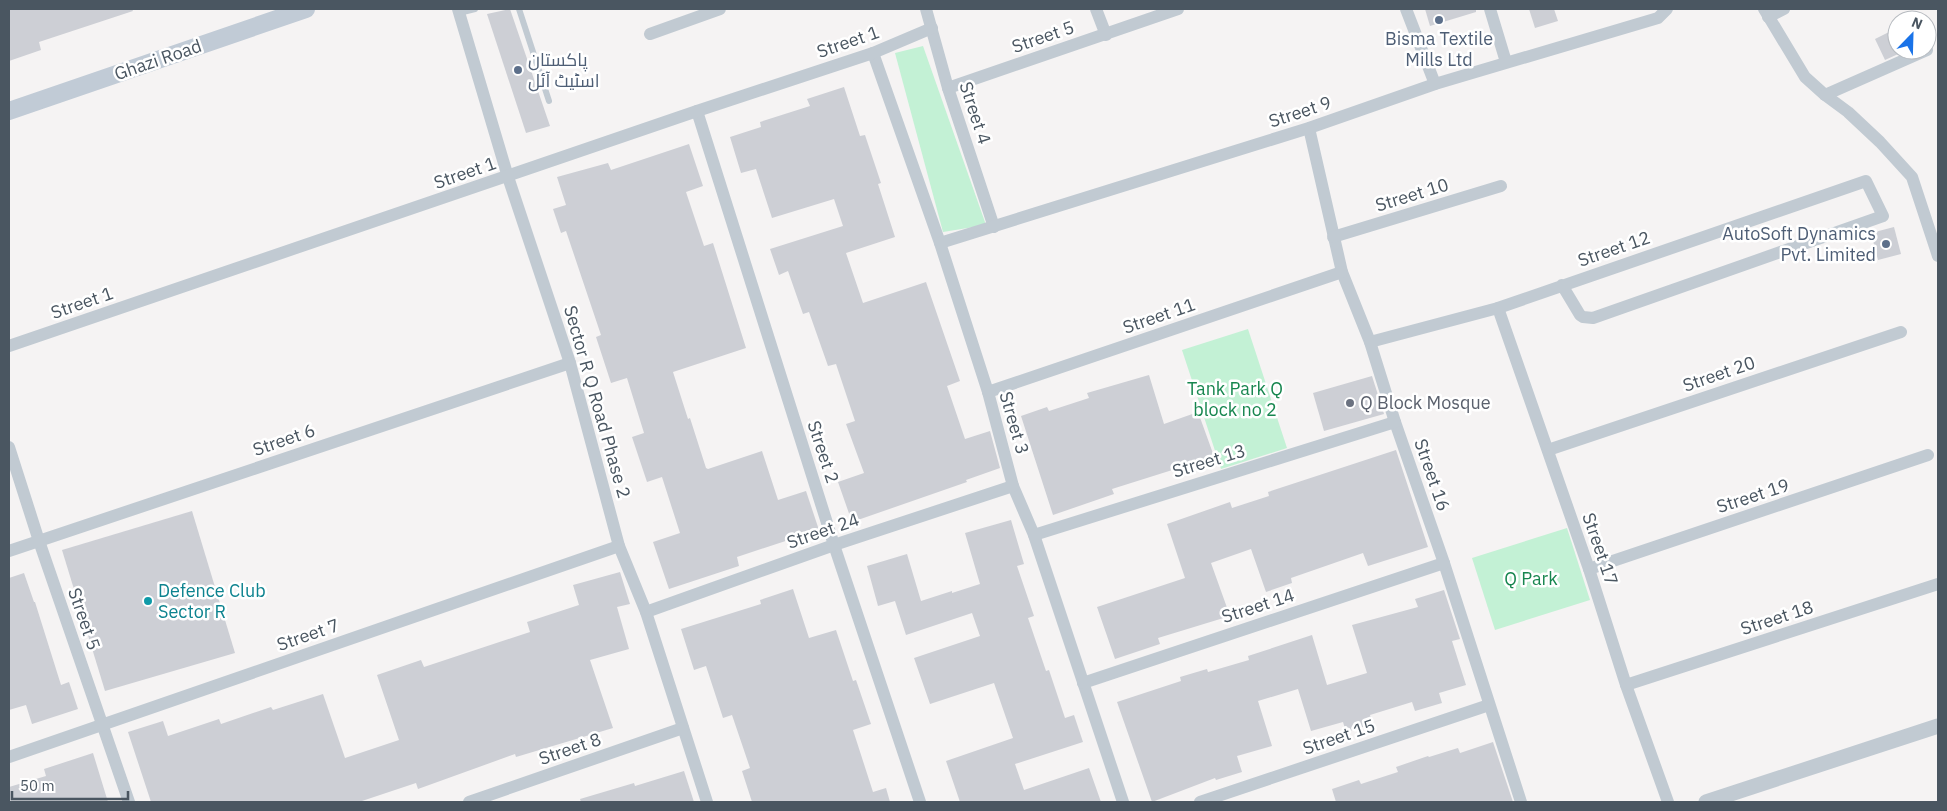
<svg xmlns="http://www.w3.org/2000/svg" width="1947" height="811" viewBox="0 0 1947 811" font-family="'IBM Plex Sans',Cairo,sans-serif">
	<rect width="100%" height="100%" fill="#f5f3f3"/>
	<g fill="#c3f1d5">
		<polygon points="923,46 986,225 943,232 895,53"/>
		<polygon points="1248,329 1287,448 1221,469 1182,350"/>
		<polygon points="1567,528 1590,600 1495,630 1472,558"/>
	</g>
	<g fill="#cdcfd5">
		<polygon points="9,9 132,9 133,11 39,42 41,50 9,61"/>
		<polygon points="510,9 550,126 526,133 487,14"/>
		<polygon points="1425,9 1476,9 1476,12 1430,26"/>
		<polygon points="1529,9 1554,9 1558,21 1535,28"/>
		<polygon points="1897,28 1897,50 1907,50 1885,60 1875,39"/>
		<polygon points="844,87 860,136 865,135 881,183 878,184 895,237 846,253 863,303 926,282 960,381 947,386 965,439 990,431 1000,468 966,480 967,482 852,522 838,482 864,473 846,424 855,421 836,364 828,366 809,312 803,314 788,271 779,275 770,249 843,226 834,199 772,218 756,169 741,173 730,137 761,127 760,122 810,106 807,99"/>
		<polygon points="689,144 703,186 686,192 704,246 713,243 746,348 673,372 688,419 690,418 706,468 708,469 762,451 778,500 806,491 819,530 737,557 739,566 669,589 653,542 680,533 662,477 647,482 632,437 644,433 627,378 611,383 596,337 601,335 566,231 561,233 553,209 566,205 557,177 608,163 611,170"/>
		<polygon points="1894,227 1901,254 1878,260 1871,233"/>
		<polygon points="1149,375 1164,424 1198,412 1215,459 1187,470 1185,466 1112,489 1114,494 1053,515 1021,416 1047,407 1049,411 1089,398 1087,393"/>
		<polygon points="1372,376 1384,414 1324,431 1313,393"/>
		<polygon points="1396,450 1428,547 1368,566 1363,553 1291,578 1292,583 1266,592 1251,549 1211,563 1230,616 1158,638 1160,644 1115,659 1097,607 1185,578 1167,524 1230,502 1232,508 1269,496 1268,492"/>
		<polygon points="192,511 235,653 105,691 62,550"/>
		<polygon points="1011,520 1024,564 1017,566 1034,616 1028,618 1046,671 1049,670 1065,718 1074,715 1083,742 1015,764 1024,790 1089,768 1101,802 960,802 946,761 1013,738 994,683 930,704 914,658 980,636 972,613 906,635 895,601 878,606 867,566 907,554 921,601 952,591 952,593 980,584 965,533"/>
		<polygon points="620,572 630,604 617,607 629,649 590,660 613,728 516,757 515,754 418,789 416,783 359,802 151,802 128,732 163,721 168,736 219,719 221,724 271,707 273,710 323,694 345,758 399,740 377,675 421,660 424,667 530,632 527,622 579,605 573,585"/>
		<polygon points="24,573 34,602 35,602 61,685 69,682 78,709 32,724 26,705 9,710 9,578"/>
		<polygon points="793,589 809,638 836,630 853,681 856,680 871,724 853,730 873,792 886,788 890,802 752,802 742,771 750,768 732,715 723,718 706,666 694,670 681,629 761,604 760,600"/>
		<polygon points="1444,590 1460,639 1452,641 1466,685 1439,693 1442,703 1415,711 1412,702 1370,715 1373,724 1346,732 1343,722 1311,731 1298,689 1258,701 1272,746 1237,756 1242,772 1216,780 1215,778 1152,802 1117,702 1181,681 1180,677 1207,669 1208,672 1249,660 1248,656 1312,635 1327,685 1367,673 1352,625 1418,607 1415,599"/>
		<polygon points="1493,742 1513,802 1336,802 1332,789 1359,780 1361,784 1398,772 1396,767 1428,756 1429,757 1458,748 1460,753"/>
		<polygon points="93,753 108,802 9,802 9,787 46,776 44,769"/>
		<polygon points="684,771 694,802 581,802 580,799 634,783 635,786"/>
	</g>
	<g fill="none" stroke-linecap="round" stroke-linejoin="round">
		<g stroke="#c1cad2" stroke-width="6">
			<polyline points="519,9 549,101"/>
			<polyline points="459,13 475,9"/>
		</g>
		<g stroke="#c1cad2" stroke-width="12">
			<polyline points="458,9 508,177 570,363 619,546 646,612 707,802"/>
			<polyline points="926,9 948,88 994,227"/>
			<polyline points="1096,9 1106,35"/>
			<polyline points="1406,9 1435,84"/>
			<polyline points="1490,9 1506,62"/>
			<polyline points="1764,9 1805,77 1825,95 1848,112 1880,142 1912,177 1938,256"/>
			<polyline points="1768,17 1784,9"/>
			<polyline points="650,34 720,9"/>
			<polyline points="873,53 940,243 988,392 1013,486 1034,535 1123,802"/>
			<polyline points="948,88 1178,9"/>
			<polyline points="1825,95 1927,50"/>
			<polyline points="697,111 834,545 920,802"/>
			<polyline points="1309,128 1342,272 1370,342 1395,422 1444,563 1521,802"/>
			<polyline points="1333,237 1501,186"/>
			<polyline points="940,243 1309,128 1435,84 1658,18 1667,9"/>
			<polyline points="1498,308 1589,569 1626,685 1668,802"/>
			<polyline points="1370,342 1498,308 1866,181 1883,216 1593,318 1583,317 1580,315 1562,285"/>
			<polyline points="9,346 697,111 873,53 932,28"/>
			<polyline points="988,392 1342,272"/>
			<polyline points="9,447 39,541 129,802"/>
			<polyline points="1548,450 1901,332"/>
			<polyline points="1034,535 1395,422"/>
			<polyline points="9,551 570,363"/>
			<polyline points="1589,569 1928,455"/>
			<polyline points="646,612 834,545 1013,486"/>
			<polyline points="1083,683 1444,563"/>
			<polyline points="1626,685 1938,584"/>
			<polyline points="9,757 619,546"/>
			<polyline points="469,802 683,728"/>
			<polyline points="1200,802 1489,705"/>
		</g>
		<polyline stroke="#c1cad2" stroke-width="15" points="1706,802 1938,726"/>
		<polyline stroke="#c1cbd6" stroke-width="18" points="9,111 306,9"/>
	</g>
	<g fill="#5c6f8a" stroke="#fff" stroke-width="2">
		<circle cx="1439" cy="20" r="5"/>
		<circle cx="518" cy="70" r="5"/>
		<circle cx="1886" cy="244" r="5"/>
	</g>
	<circle fill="#6b7280" stroke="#fff" stroke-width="2" cx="1350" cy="403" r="5"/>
	<circle fill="#0f9aa8" stroke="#fff" stroke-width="2" cx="148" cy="601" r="5"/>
	<g text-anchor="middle" stroke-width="5" stroke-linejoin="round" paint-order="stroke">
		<g font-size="18" fill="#4a5661" stroke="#fff">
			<text transform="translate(1043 37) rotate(-19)" y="6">Street 5</text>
			<text transform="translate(848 42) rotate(-19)" y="6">Street 1</text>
			<text transform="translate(158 60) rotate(-19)" y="6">Ghazi Road</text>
			<text transform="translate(1300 112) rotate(-18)" y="6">Street 9</text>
			<text transform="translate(975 113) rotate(72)" y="6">Street 4</text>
			<text transform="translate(465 173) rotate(-19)" y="6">Street 1</text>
			<text transform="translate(1412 195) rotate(-17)" y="6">Street 10</text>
			<text transform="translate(1614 249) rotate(-19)" y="6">Street 12</text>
			<text transform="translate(82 303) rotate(-19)" y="6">Street 1</text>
			<text transform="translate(1159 316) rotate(-19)" y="6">Street 11</text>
			<text transform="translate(1719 374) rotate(-19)" y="6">Street 20</text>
			<text transform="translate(597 402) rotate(74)" y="6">Sector R Q Road Phase 2</text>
			<text transform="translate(1014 423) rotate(74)" y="6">Street 3</text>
			<text transform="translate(284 440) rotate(-19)" y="6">Street 6</text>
			<text transform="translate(823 452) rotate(72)" y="6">Street 2</text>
			<text transform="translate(1209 461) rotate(-17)" y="6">Street 13</text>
			<text transform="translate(1432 475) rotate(71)" y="6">Street 16</text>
			<text transform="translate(1753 496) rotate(-18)" y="6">Street 19</text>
			<text transform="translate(823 531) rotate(-19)" y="6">Street 24</text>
			<text transform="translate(1600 549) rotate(71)" y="6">Street 17</text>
			<text transform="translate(1258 606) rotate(-18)" y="6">Street 14</text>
			<text transform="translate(1777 618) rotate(-18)" y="6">Street 18</text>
			<text transform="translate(84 619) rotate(71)" y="6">Street 5</text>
			<text transform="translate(308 635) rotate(-19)" y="6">Street 7</text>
			<text transform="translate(1339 737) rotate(-19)" y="6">Street 15</text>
			<text transform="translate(570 749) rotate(-19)" y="6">Street 8</text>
		</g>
		<g font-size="18" fill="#4e5e75" stroke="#fff">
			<text x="1439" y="45">Bisma Textile<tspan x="1439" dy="21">Mills Ltd</tspan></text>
			<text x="528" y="66" text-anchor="start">پاکستان<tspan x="528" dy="21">اسٹیٹ آئل</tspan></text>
			<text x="1876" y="240" text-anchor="end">AutoSoft Dynamics<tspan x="1876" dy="21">Pvt. Limited</tspan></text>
		</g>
		<g font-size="18" fill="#17864f" stroke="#fff">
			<text x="1235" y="395">Tank Park Q<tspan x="1235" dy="21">block no 2</tspan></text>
			<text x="1531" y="585">Q Park</text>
		</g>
		<g font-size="18" fill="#5b616d" stroke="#fff" text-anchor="start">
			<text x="1360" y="409">Q Block Mosque</text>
		</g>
		<g font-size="18" fill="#0d838f" stroke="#fff" text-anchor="start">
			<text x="158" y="597">Defence Club<tspan x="158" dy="21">Sector R</tspan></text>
		</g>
	</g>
	<rect width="1947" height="811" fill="none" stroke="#4a5661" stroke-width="20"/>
	<g transform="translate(1912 35) rotate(23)"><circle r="24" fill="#ffffff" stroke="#b7bbc0"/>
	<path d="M0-4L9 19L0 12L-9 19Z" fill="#1a73e8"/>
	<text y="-8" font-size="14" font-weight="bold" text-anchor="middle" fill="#4a5661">N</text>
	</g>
	<path d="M12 791v8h116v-8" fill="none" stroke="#4a5661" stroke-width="2.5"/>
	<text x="20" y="791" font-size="15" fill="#4a5661" stroke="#ffffff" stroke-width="4" paint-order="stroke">50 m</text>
</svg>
